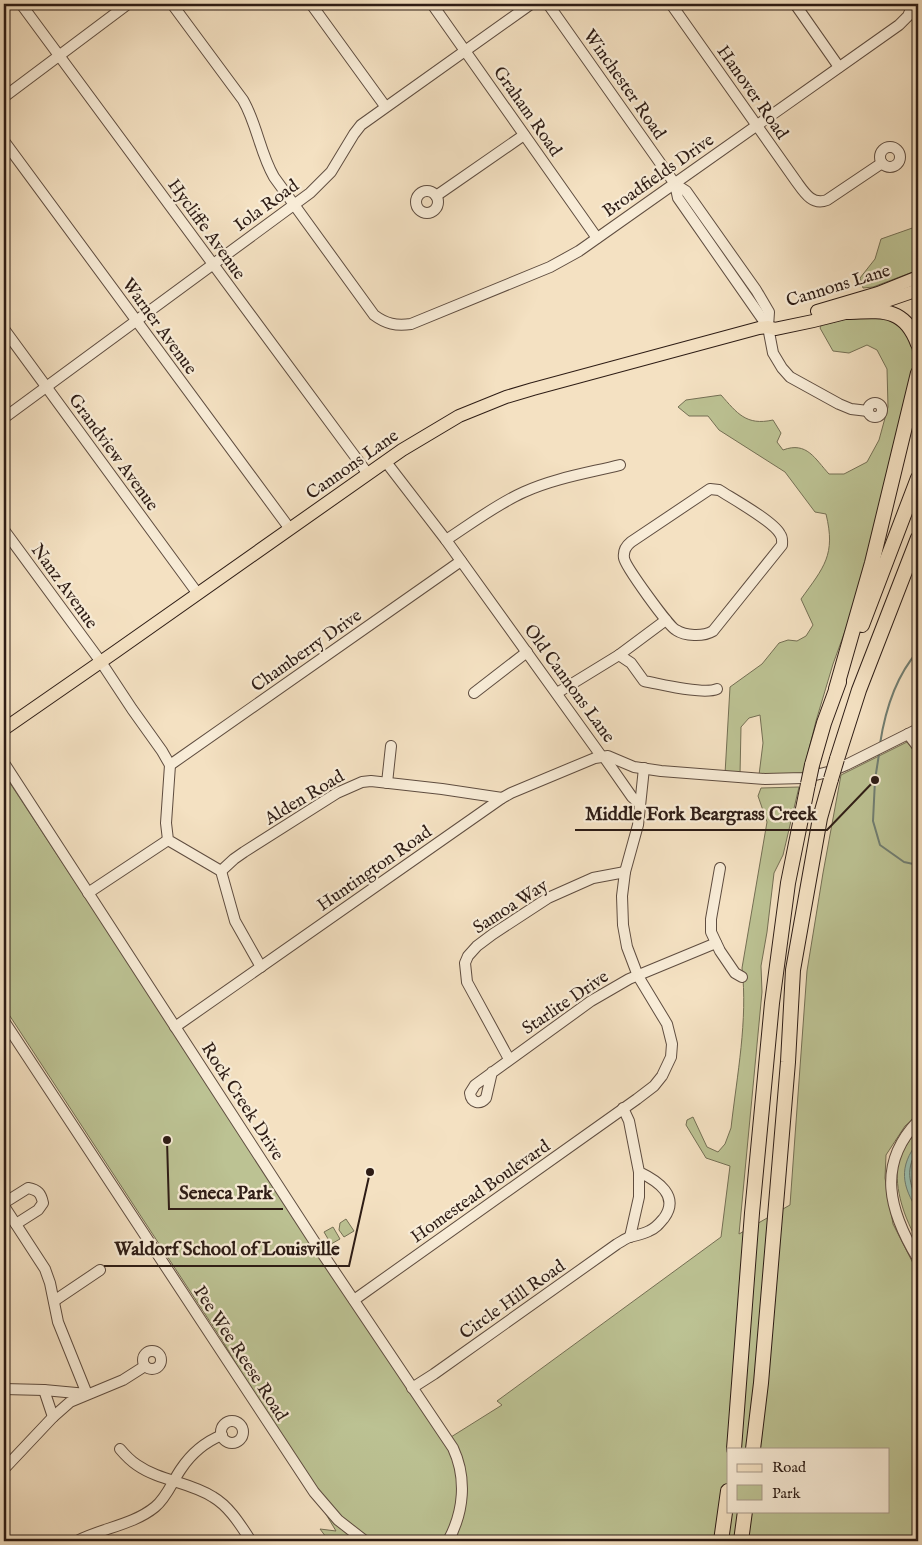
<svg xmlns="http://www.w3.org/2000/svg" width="922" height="1545" viewBox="0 0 922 1545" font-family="'IM FELL English',serif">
	<rect width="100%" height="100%" fill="#f4e1c2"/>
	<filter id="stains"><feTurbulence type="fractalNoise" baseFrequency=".004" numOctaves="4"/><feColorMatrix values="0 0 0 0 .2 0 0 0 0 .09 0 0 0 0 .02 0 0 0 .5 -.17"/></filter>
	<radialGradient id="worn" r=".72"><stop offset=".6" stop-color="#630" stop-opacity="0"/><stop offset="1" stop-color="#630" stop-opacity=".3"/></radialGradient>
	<g fill="#bcc293" stroke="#746f54" fill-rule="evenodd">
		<polygon points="918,226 918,270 873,287 863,288 860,278 875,259 881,239"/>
		<path d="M877 316C907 325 913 339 914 368L859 593 833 664 816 721 803 773 759 775 763 743 760 715 749 718 741 727 740 775 725 774 730 687 762 664 779 643 788 640 797 641 806 636 813 625 801 599C824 567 836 555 826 514L815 512 785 472 719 430 708 416H689L678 407 686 400 721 395C737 413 746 426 773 420L781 433 777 442 783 450C807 441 815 459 829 474H844L867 462 879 440 888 407 887 369 877 350 867 345 849 353 833 351 820 328 823 322 863 317Z"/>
		<path d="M907 742 918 756V1115L905 1126 886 1155 885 1178 893 1224 918 1273V1541H329L320 1529 336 1531 222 1340 4 1007V774L443 1442 502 1405 497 1401 721 1237 730 1166 706 1158 686 1125 687 1120 693 1117 707 1147 718 1152 725 1144 731 1128C737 1075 748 1020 742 968L767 822 758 796 761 788 799 787 783 855 774 873 767 932 761 966 762 992 739 1234 790 1205 807 971 823 873 841 775ZM728 1449H888V1511H728Z"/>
		<path d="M918 1130V1242C905 1219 894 1190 898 1163 899 1154 912 1136 918 1130Z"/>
		<polygon points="346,1219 354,1231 344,1237 339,1230 340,1223"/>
		<polygon points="333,1227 340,1239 331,1244 324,1232"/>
	</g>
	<path fill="#9cbeae" stroke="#707d71" d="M918 1142V1211C902 1186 898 1167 918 1142Z"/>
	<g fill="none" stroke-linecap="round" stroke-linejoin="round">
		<path stroke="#646d62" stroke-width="1" d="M918 1150C905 1167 909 1184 918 1202"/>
		<g stroke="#707d71" stroke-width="2">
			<path d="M880 744C885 711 896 676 918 651"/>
			<polyline points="879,754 875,780 873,821 880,845 904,862 918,865"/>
		</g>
		<g stroke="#5f4d40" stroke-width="12">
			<g id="minor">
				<polyline points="21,4 368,474"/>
				<path d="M172 4 243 100C257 124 260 153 274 177L374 315C386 324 396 326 411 324L550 267 579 251 899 25 908 16 913 4"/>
				<polyline points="311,4 385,106"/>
				<polyline points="432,4 597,238"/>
				<polyline points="548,4 675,184 678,198 768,327"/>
				<path d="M671 4 796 181C804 192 812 206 827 200L882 163"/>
				<polyline points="795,4 839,67"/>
				<polyline points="4,97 128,4"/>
				<polyline points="4,141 290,529"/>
				<circle cx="890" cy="157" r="10"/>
				<polyline points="675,184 686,191 756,290 769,312 768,327 773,353 782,368 790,377 839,404 851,409 868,411"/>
				<circle cx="427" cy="202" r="11"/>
				<polyline points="436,196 524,135"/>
				<polyline points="4,329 198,594"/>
				<circle cx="875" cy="410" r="7"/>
				<polyline points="4,418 310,193 331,172 354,134 361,125 531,4"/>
				<polyline points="386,462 446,540 602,757"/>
				<path d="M710 489 719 490C733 499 773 521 780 534 783 538 782 541 782 545L713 631C703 637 685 636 676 630 669 627 625 566 624 558 623 551 626 546 631 542Z"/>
				<polyline points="4,530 101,662 132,709 162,751 170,765 166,823 168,840 221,871 235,921 261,967"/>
				<path d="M446 540C472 523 497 504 524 492 555 478 588 473 620 465"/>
				<path d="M619 655 631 663 644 681C661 684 703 695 717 689"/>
				<polyline points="474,693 527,652"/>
				<polyline points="557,693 619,655 666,620"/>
				<polyline points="908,734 918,747"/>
				<polyline points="604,757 632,797 640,804"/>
				<path d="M4 763 316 1244 453 1448C467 1478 464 1512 448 1541"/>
				<polyline points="170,765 461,561"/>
				<polyline points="387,783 391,746"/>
				<polyline points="720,868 711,919 711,932 720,951 735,973 742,977"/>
				<polyline points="221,871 234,859 244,852 337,793 362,782 371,781 442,789 502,798"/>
				<polyline points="88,893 168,840"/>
				<polyline points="4,1021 314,1492 338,1520 365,1541"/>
				<polyline points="175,1027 502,798 511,793 595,758 608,756 634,767 661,771 765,779 803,778 832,771 846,765 918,729"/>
				<polyline points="509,1059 467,982 465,963 468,956 477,946 493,934 548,898 593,878 625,872"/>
				<path d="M492 1072 486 1098C480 1105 471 1103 470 1093L475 1085 591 1001 629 979 716 943"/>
				<path d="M918 1121C876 1165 889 1211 918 1259"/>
				<path d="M4 1203 28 1188C38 1190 41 1193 43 1203L38 1210 16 1224"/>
				<polyline points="4,1206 45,1269 50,1283 58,1322 87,1394 44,1390 4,1389"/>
				<polyline points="630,1237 639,1197 639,1172"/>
				<polyline points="354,1300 637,1099 654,1086 662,1076 671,1057 672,1044 667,1024 638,976 627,947 623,925 622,896 625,872 638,825 644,768"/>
				<polyline points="54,1301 100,1270"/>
				<circle cx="152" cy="1360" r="9"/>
				<path d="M412 1388 434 1374 617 1244C621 1242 626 1238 630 1237 637 1235 643 1234 649 1231 656 1228 659 1224 664 1218 680 1196 658 1181 639 1172L629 1121 623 1108"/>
				<polyline points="44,1390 53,1417"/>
				<circle cx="232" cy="1432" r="11"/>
				<path d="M120 1449C125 1455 131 1461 137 1465 160 1481 190 1482 213 1497 230 1507 241 1526 251 1541"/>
				<polyline points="4,1469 53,1417 70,1402 123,1380 145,1366"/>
				<path d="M77 1541C102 1528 133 1525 155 1507 167 1497 172 1482 181 1469 191 1454 205 1442 222 1435"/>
			</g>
		</g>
		<g stroke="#2d1c15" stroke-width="14">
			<g id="major">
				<polyline points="817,311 878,293 918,277"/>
				<path d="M4 729 115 652 402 450 459 416 506 397 533 389 759 328 768 327 775 329C823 320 872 307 918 290"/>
			</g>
		</g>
		<g stroke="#2d1c15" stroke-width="16">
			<g id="highway">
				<path d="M846 312C881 311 904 306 918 344"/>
				<polyline points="862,625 918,478"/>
				<polyline points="836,689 872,563 918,373"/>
				<polyline points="837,759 859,690 918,538"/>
				<polyline points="812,765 824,723 839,682"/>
				<polyline points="734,1449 752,1213 772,1003 788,883 808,784"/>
				<polyline points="753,1449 761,1383 788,1062 793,970 820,818 831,779"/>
				<polyline points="721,1541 728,1491"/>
				<polyline points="741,1541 745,1511"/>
			</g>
		</g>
		<use href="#minor" stroke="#f8ecd7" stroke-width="10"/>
		<use href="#major" stroke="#f4e1c2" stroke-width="12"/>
		<use href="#highway" stroke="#f4e1c2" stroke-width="14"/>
		<g stroke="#2d1c15" stroke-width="16" stroke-linecap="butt">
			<g id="highway-bridge">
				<polyline points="831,779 837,759"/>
				<polyline points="808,784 812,765"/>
			</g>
		</g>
		<use href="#highway-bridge" stroke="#f4e1c2" stroke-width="14"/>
	</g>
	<g text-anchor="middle" stroke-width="4.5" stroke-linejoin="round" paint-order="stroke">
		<g font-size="18" fill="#2d1c15" stroke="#f8ecd7">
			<text transform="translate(625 84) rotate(55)" y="6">Winchester Road</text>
			<text transform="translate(753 92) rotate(55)" y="6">Hanover Road</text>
			<text transform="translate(528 111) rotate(55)" y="6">Graham Road</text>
			<text transform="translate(658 175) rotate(-35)" y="6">Broadfields Drive</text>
			<text transform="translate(266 205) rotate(-36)" y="6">Iola Road</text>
			<text transform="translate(207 229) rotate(54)" y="6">Hycliffe Avenue</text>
			<text transform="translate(838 285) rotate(-17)" y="6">Cannons Lane</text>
			<text transform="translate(160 326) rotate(54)" y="6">Warner Avenue</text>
			<text transform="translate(114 452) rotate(54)" y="6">Grandview Avenue</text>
			<text transform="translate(352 464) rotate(-35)" y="6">Cannons Lane</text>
			<text transform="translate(65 586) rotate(54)" y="6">Nanz Avenue</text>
			<text transform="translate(306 650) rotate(-35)" y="6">Chamberry Drive</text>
			<text transform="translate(570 683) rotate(54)" y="6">Old Cannons Lane</text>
			<text transform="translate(304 797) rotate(-31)" y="6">Alden Road</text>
			<text transform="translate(374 868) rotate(-35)" y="6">Huntington Road</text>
			<text transform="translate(510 906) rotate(-33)" y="6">Samoa Way</text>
			<text transform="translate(565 1002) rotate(-34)" y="6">Starlite Drive</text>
			<text transform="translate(243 1101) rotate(57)" y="6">Rock Creek Drive</text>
			<text transform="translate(480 1191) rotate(-35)" y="6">Homestead Boulevard</text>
			<text transform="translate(512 1299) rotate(-35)" y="6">Circle Hill Road</text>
			<text transform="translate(241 1353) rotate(57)" y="6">Pee Wee Reese Road</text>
		</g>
	</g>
	<path fill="none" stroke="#2d1c15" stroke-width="2" d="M875 780L827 830H575M167 1140L169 1209H283M370 1172L349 1266H104"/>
	<g fill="#2d1c15" stroke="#f8ecd7" stroke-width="2">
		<circle cx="875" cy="780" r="5"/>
		<circle cx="167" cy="1140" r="5"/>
		<circle cx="370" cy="1172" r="5"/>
	</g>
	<g font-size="19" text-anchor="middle" font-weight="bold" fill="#2d1c15" stroke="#f8ecd7" stroke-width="4.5" stroke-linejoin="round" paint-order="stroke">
		<text x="701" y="820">Middle Fork Beargrass Creek</text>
		<text x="226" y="1199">Seneca Park</text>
		<text x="227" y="1255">Waldorf School of Louisville</text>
	</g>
	<rect width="922" height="1545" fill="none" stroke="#f4e1c2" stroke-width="20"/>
	<rect x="5" y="5" width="912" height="1535" fill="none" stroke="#2d1c15" stroke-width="2.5"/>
	<rect x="10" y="10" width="902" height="1525" fill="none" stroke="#2d1c15"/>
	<rect x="727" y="1448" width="162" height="65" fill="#f8ecd7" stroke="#a79989"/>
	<rect x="737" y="1464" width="25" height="8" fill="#f4e1c2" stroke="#a79989"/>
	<text x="772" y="1472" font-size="15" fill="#2d1c15">Road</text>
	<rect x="737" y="1485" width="25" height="15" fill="#bcc293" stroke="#a79989"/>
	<text x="772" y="1498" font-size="15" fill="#2d1c15">Park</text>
	<rect width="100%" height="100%" filter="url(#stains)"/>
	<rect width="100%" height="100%" fill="url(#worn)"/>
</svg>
